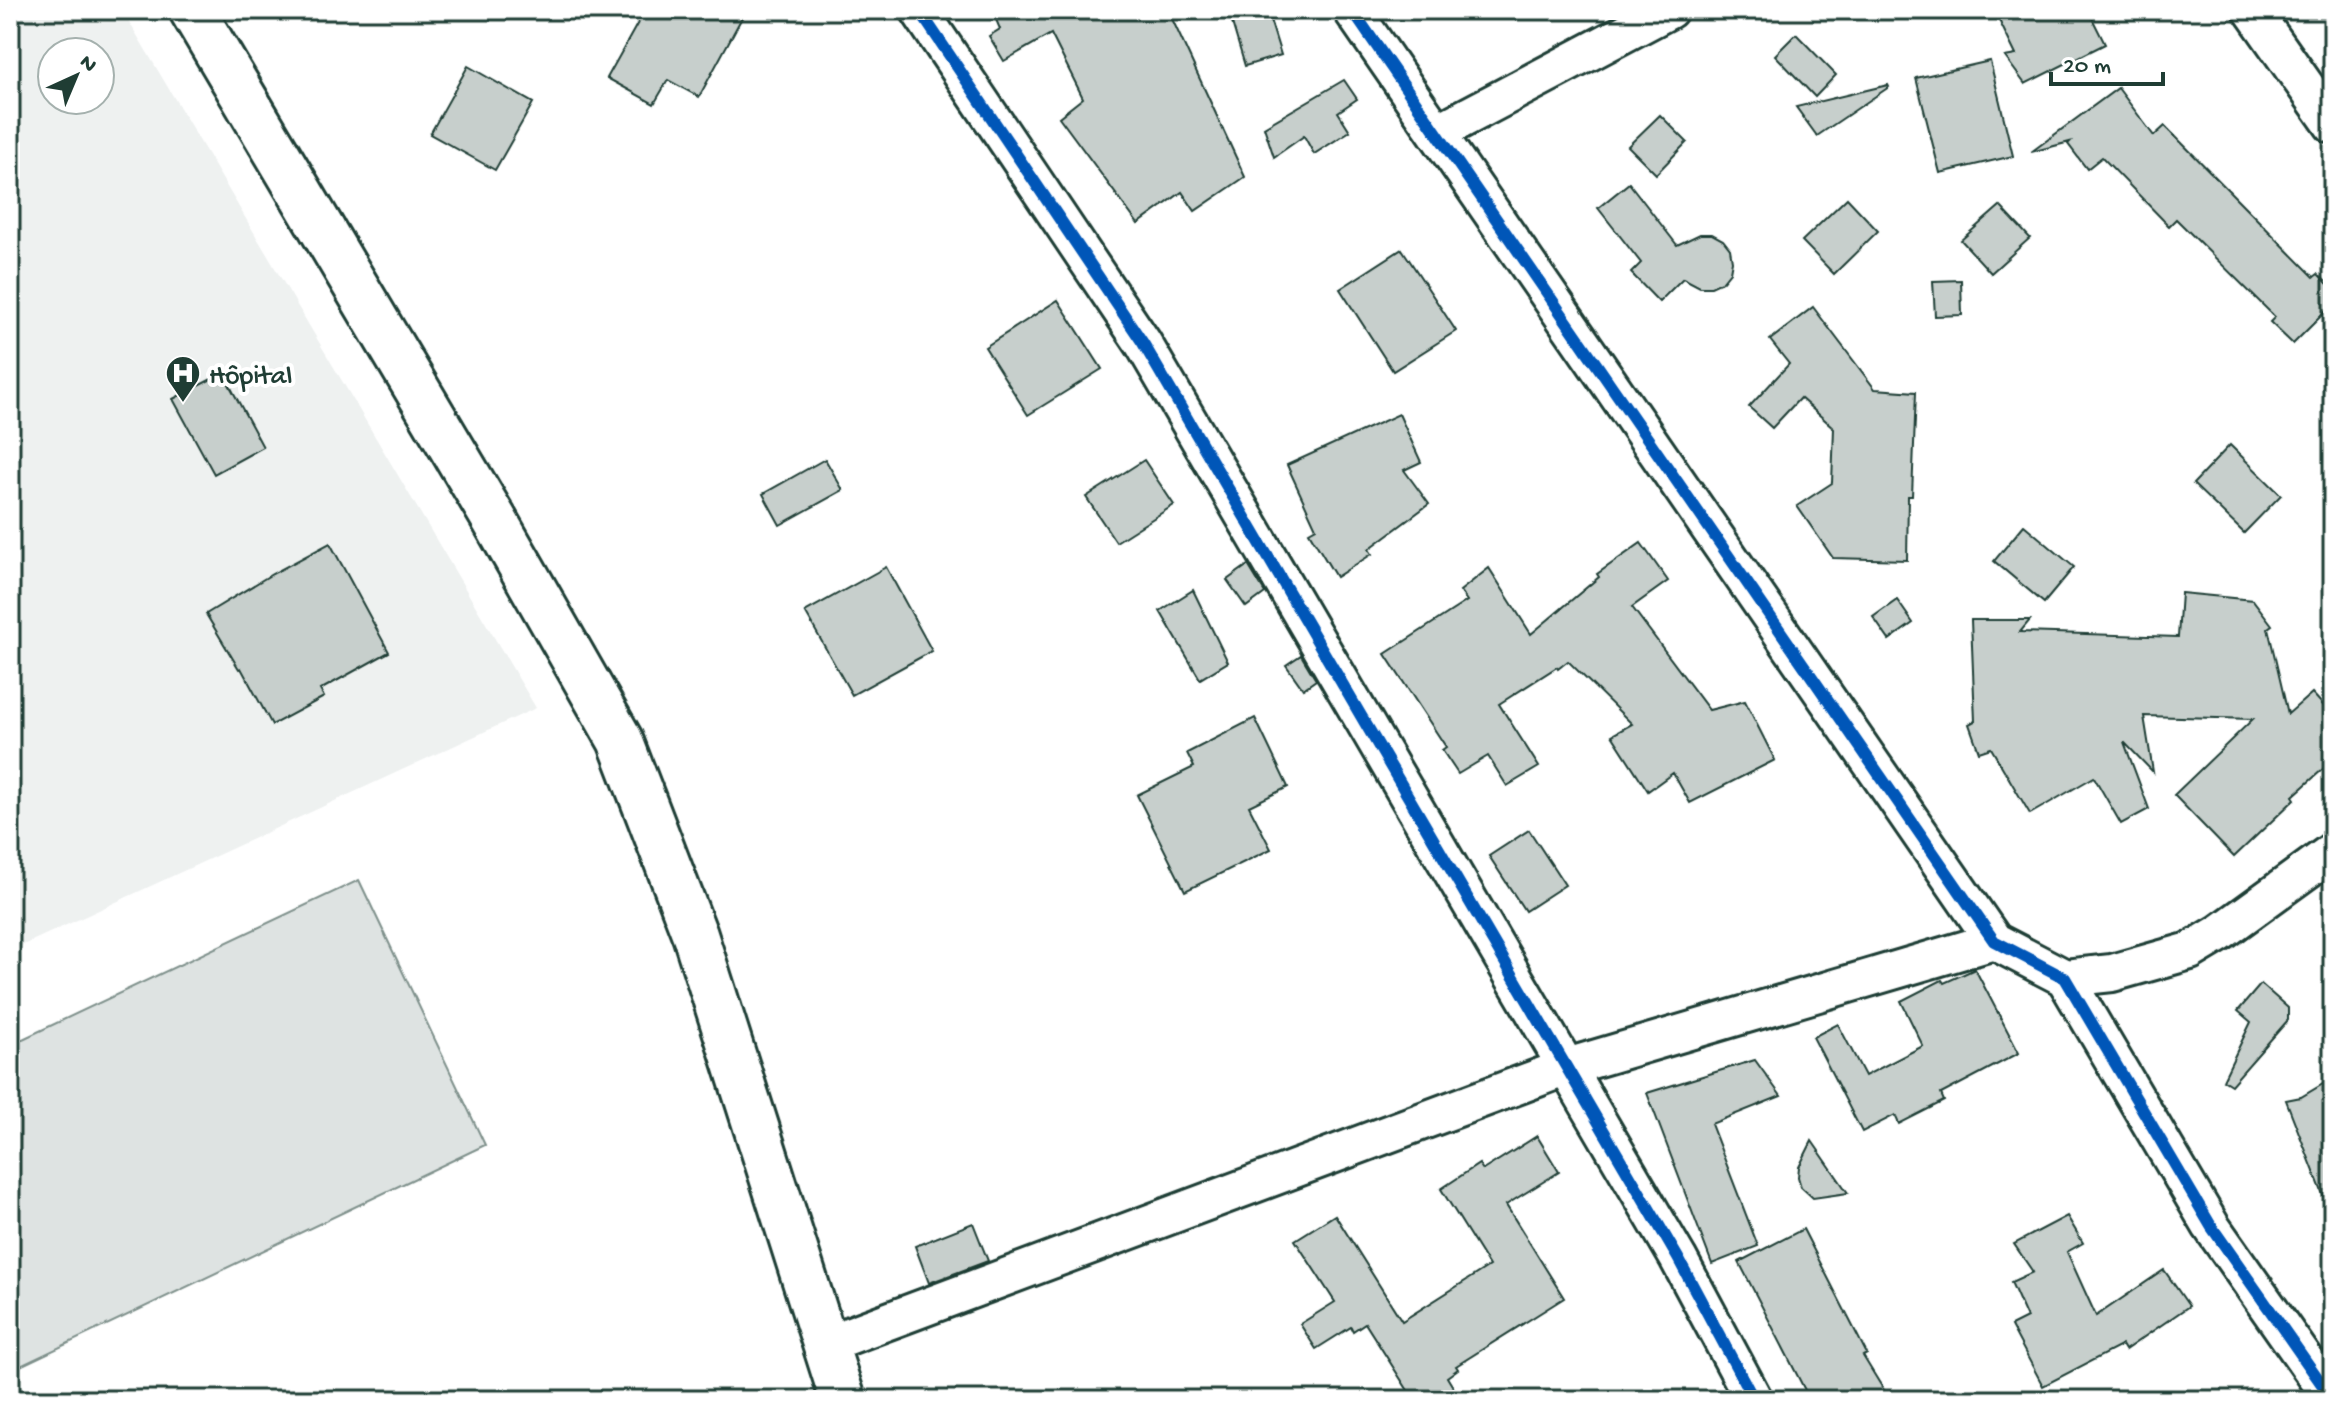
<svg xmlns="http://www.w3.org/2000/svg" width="2343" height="1410" viewBox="0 0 2343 1410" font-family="'Gochi Hand',sans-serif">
	<rect width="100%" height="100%" fill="#fff"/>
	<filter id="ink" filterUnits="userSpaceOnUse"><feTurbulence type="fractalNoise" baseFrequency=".0125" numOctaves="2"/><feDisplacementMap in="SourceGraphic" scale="16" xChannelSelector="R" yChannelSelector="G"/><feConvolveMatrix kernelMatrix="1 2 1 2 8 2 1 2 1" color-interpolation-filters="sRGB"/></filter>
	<g filter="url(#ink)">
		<path fill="#eef1f0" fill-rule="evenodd" d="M10 10H122L536 708 10 951ZM52 52H100V100H52Z"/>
		<polygon fill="#dee3e2" stroke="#7e908b" stroke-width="2" points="359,880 485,1145 10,1371 10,1045"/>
		<g fill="#c7cfcc" stroke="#1f3d34" stroke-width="2">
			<polygon points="645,10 746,10 699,97 668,80 654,104 607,78"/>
			<polygon points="992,10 1168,10 1245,177 1195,211 1182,192 1138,224 1059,117 1083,98 1051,34 1004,61 989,36 1000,29"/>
			<polygon points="1249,10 1267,10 1281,55 1245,66 1230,16"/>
			<polygon points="1994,10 2088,10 2105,44 2025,84 2005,57 2016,55"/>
			<polygon points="1796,34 1836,75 1815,97 1775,55"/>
			<polygon points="1990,61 2013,156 1940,173 1916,78"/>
			<polygon points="468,66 533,103 495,170 430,134"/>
			<polygon points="1344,80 1357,99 1338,112 1350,131 1314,154 1304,136 1274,157 1264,127"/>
			<polygon points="1888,85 1889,87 1817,136 1796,107"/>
			<polygon points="2118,88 2154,136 2165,126 2314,277 2318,274 2333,289 2333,304 2293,344 2270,322 2275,317 2176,219 2169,226 2102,157 2087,169 2068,144 2070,142 2031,152"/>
			<polygon points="1660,115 1687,142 1656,174 1628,146"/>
			<polygon points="1629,183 1677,245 1700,234 1712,234 1723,240 1730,249 1732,261 1730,272 1722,282 1711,287 1700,287 1683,278 1659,302 1631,273 1641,263 1598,208"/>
			<polygon points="1847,198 1878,231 1834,274 1802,241"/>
			<polygon points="2000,206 2030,238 1991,273 1961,240"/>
			<polygon points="1402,249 1456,331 1393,371 1340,289"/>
			<polygon points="1961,280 1962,315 1935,316 1933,281"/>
			<polygon points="1058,300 1102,369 1028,415 985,347"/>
			<polygon points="1813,307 1875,389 1916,392 1912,496 1908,496 1907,560 1833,558 1797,506 1832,483 1834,428 1800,398 1772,428 1749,407 1789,364 1770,340"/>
			<polygon points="223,373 263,447 214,474 173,399"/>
			<polygon points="1399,414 1421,462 1404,470 1429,504 1369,549 1372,554 1336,577 1309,532 1316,528 1287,465"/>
			<polygon points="2230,445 2281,495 2244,533 2193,484"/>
			<polygon points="825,459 843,490 780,525 763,494"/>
			<polygon points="1144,460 1174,505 1116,542 1086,497"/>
			<polygon points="2024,525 2074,567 2044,603 1994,561"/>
			<polygon points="330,543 389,652 320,690 324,697 272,725 241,668 239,669 206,614 272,574"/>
			<polygon points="1641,543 1668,581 1632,607 1709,710 1745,701 1775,760 1690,803 1673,773 1648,791 1612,735 1632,724 1568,661 1558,669 1557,667 1499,704 1539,767 1507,786 1488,756 1458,774 1442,750 1446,747 1385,654 1467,601 1460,591 1489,568 1531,634 1599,577 1597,574"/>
			<polygon points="1248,565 1265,593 1246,607 1227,580"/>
			<polygon points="886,567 932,651 852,695 805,612"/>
			<polygon points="1193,590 1228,662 1200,679 1160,611"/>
			<polygon points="2181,593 2253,600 2272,625 2268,628 2288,714 2312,693 2333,716 2333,760 2293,796 2295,799 2234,857 2174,795 2253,719 2144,716 2153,772 2124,742 2149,809 2121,824 2094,777 2030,814 1991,748 1979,752 1969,724 1975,721 1971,620 2030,620 2020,632 2178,637"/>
			<polygon points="1897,600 1913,623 1889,640 1873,617"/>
			<polygon points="1301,655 1316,680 1303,689 1286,665"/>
			<polygon points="1255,718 1288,787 1249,806 1271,849 1185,891 1137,795 1194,767 1187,753"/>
			<polygon points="1529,830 1565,885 1525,911 1489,856"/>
			<polygon points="1975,969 2019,1053 1941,1094 1944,1101 1899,1124 1895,1115 1862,1132 1813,1037 1838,1024 1865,1076 1923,1046 1901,1001 1942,980 1944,983"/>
			<polygon points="2261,984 2288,1008 2288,1020 2231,1085 2223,1080 2251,1022 2238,1011"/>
			<polygon points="1755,1060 1781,1096 1711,1124 1758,1246 1712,1264 1647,1093"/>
			<polygon points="2333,1078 2333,1215 2331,1215 2286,1100 2301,1097"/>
			<polygon points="1537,1136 1559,1172 1506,1205 1564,1298 1456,1366 1458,1369 1447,1377 1461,1400 1414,1400 1365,1323 1353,1331 1351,1327 1316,1349 1300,1324 1335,1302 1295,1240 1335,1215 1402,1321 1489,1266 1441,1189 1479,1164 1483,1170"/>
			<polygon points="1812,1141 1848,1193 1813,1198 1801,1187 1798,1177 1799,1167"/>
			<polygon points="2067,1216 2083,1243 2067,1252 2096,1316 2164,1270 2189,1306 2125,1350 2122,1345 2043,1386 2011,1326 2027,1318 2011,1282 2033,1272 2014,1244"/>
			<polygon points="973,1223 988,1261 929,1283 915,1246"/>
			<polygon points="1803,1229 1867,1354 1863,1356 1890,1400 1810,1400 1739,1262"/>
		</g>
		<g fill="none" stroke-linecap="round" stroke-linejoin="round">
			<g stroke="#1f3d34" stroke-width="42">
				<g id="street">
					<polyline points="919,10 1143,343 1678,1258 1754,1400"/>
					<polyline points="1352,10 1994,941 2065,978 2211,1226 2333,1400"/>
					<polyline points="2252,10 2333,125"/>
					<polyline points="1438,132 1669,10"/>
					<polyline points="2065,978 2112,973 2190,951 2220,933 2333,851"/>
					<polyline points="824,1345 1567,1067 1994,941"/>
				</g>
			</g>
			<g stroke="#1f3d34" stroke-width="50">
				<polyline id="primary" points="192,10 494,519 620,740 695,935 843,1400"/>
			</g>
			<use href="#street" stroke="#fff" stroke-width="36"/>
			<use href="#primary" stroke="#fff" stroke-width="44"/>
			<g stroke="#fff" stroke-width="17">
				<g id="cycleway">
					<polyline points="919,10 1143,343 1678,1258 1754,1400"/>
					<polyline points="1352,10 1994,941 2065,978 2211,1226 2333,1400"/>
				</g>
			</g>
			<use href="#cycleway" stroke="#0057b8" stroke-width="12"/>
		</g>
	</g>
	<defs>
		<g id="hospital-pin" transform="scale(1.8)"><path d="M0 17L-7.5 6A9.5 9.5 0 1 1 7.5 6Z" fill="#1f3d34" stroke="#fff"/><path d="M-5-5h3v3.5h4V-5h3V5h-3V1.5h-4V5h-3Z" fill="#fff"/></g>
	</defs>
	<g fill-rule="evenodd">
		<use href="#hospital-pin" x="183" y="373"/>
	</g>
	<g text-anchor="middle" stroke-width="8" stroke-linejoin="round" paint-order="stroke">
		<g font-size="28" fill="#1f3d34" stroke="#fff" text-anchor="start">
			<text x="209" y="383">Hôpital</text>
		</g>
	</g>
	<rect width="2343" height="1410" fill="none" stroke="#fff" stroke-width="40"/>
	<rect x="20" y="20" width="2303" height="1370" fill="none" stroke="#1f3d34" stroke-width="3" filter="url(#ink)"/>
	<g transform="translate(76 76) rotate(44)"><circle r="38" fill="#ffffff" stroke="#a5b1ae" stroke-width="2"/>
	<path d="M0-6L14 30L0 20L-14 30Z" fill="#1f3d34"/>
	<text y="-12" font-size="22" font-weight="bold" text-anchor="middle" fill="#1f3d34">N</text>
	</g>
	<path d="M2051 72v12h112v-12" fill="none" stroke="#1f3d34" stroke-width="4"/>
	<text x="2063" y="72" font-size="24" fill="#1f3d34" stroke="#ffffff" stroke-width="6" paint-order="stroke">20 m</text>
</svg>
